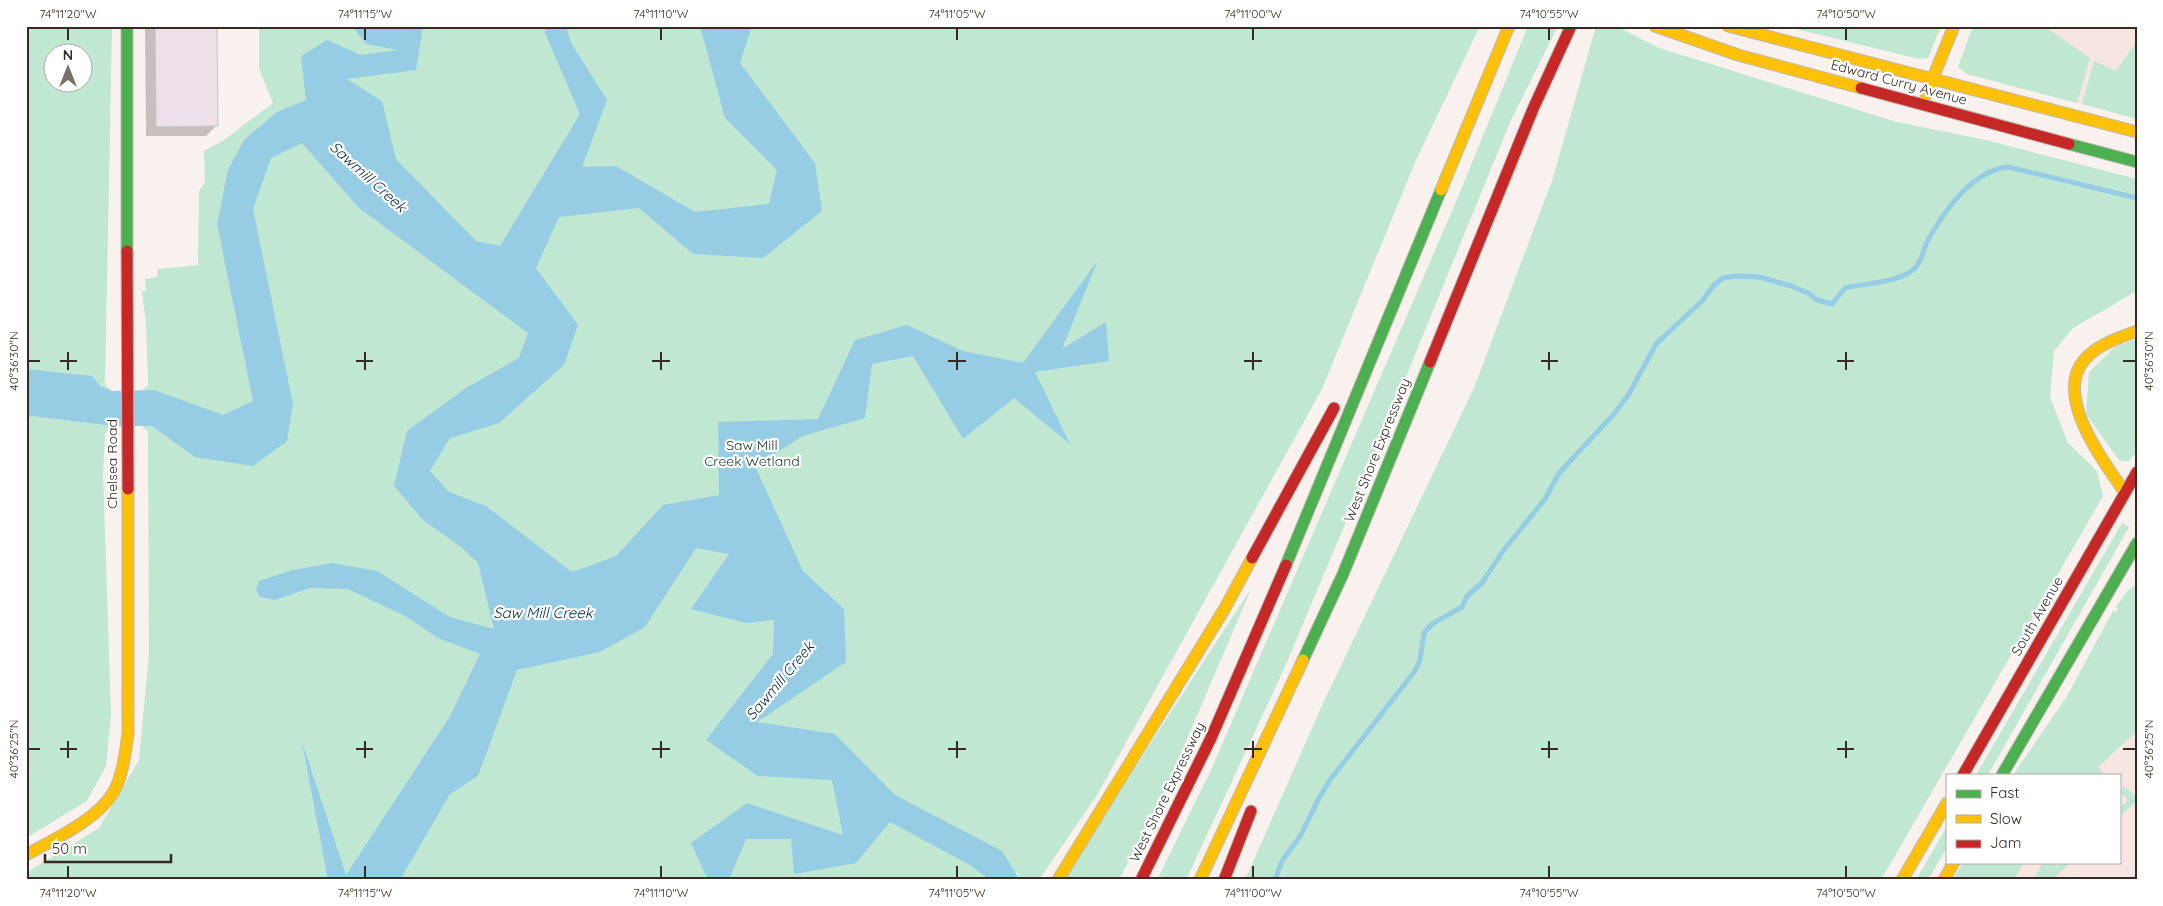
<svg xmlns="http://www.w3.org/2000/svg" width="2163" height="906" viewBox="0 0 2163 906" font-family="Quicksand,sans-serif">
	<rect width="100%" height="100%" fill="#f8f1ed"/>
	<g fill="#f6e5e0">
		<polygon points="1973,26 2137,26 2137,119 1967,74 1958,67"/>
		<polygon points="2137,614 2137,880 1962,880 1973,862 2119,862 2119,775 2026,775"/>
	</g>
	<g fill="#bfe7d2" fill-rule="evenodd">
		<path d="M26 26H112L105 382H103L112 391 100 386 26 380ZM52 52H82V82H52Z"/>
		<polygon points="259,26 1480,26 1416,160 1322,389 1097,795 1039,880 1020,880 1017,872 986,877 990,880 26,880 26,873 99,828 139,760 149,654 148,432 142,426 147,426 147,390 141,391 148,386 148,379 146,324 142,291 146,291 145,279 157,277 158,269 198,265 199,191 205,182 204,151 224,140 273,103 259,68"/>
		<polygon points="1528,26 1558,26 1511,120 1369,467 1284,669 1186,880 1157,880 1211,770 1458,197"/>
		<polygon points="1596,26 1616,26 1659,48 1897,122 1986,140 2137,179 2137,291 2073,328 2054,351 2050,397 2068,443 2097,471 2103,496 1881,880 1245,880 1324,701 1474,388 1553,178"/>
		<polygon points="1784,26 1941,26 1928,58 1919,59"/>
		<polygon points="1973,26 2044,26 2090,58 2077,103 1967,74 1958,67"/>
		<polygon points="2137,41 2137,119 2082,104 2094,61 2116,71"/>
		<path d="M2137 339V445L2134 448 2137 450C2132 458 2129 464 2119 460L2086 414 2089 372 2116 346Z"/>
		<polygon points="31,416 112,426 105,434 103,474 111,714 106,766 87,801 26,838 26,420"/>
		<polygon points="2122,523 2129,527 1988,775 1976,775"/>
		<polygon points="2137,584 2137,731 2098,767 2105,775 2013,775 2067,696 2113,611 2116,612 2118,609 2116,607 2127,591"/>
		<polygon points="1252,587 1163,795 1119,880 1062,880"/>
		<polygon points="2124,786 2134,795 2137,793 2137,801 2119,817 2119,809 2128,800 2119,791"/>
		<polygon points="1947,826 1947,847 1928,880 1916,880"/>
		<polygon points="1963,862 2024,862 2014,880 1953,880"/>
		<polygon points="2043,862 2054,862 2057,866 2062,862 2071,862 2052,880 2033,880"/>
	</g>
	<polygon fill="#97cde4" points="352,26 423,26 416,70 347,79 382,101 396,159 476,241 500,246 580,114 545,33 546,26 566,26 571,43 607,100 582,167 616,166 695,212 769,204 777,170 725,118 700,26 752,26 740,63 815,163 822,211 763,258 693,254 639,208 559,217 536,268 578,325 564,365 499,423 450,438 430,471 449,492 486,506 572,572 616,556 663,505 719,495 718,422 818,419 855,340 907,325 963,351 1023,363 1098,260 1062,349 1106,322 1109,361 1035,372 1070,444 1014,398 963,439 913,356 872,364 865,418 803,436 755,466 803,571 844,609 846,662 757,722 835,734 895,795 1002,851 1020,880 990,880 970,865 890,822 856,863 794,874 791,839 746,839 729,880 708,880 691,843 747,803 843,835 832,780 758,776 706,740 773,654 774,620 746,623 691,609 729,554 696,548 645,627 600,652 517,670 478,776 450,794 400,880 328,880 302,742 346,875 449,718 480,654 438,638 405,616 348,589 310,588 275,600 260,597 256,590 259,581 293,570 332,563 377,571 450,617 494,629 478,563 461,547 423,520 394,486 407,431 466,388 519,358 528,333 359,208 302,143 271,158 253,209 293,404 287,441 253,466 195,457 152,426 112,426 31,416 26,420 26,369 92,376 100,386 112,391 154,390 223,415 253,401 217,224 228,170 244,140 277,112 306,100 301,56 327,40 361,55 398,50 366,44"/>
	<polygon fill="#0003" points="145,26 216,26 216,126 206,136 146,136"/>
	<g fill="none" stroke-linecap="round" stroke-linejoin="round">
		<path stroke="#97cde4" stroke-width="5" d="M1275 880 1282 861 1301 835 1319 798 1330 780 1415 671 1420 660 1424 633 1432 624 1462 607 1467 596 1482 583 1503 551 1545 499 1559 473 1614 414 1629 394 1656 344 1703 300 1713 286 1723 278 1735 276 1760 277 1791 286 1808 293 1817 300 1832 304 1845 288C1865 283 1898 283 1914 269 1923 261 1923 248 1929 238 1946 209 1972 171 2008 167L2137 198"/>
	</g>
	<polygon fill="#ede0e9" stroke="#c9c2c5" points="155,26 217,26 218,126 156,127"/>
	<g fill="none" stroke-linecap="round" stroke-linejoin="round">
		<g stroke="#c0b8b3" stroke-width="13">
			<g id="fast">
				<polyline points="127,26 127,251"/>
				<polyline points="2069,144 2137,162"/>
				<polyline points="1286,565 1441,190"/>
				<polyline points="1303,660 1343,574 1430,362"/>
				<polyline points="2002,775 2137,543"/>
			</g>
		</g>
		<g stroke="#c0b8b3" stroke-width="13">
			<g id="slow">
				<polyline points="1655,26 1738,55 1861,88"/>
				<polyline points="1728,26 2137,132"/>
				<polyline points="1926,95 1954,26"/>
				<polyline points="1441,190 1509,26"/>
				<path d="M2125 493C2104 461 2048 391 2089 355 2102 343 2121 337 2137 331"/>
				<path d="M26 855C52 840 97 820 113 793 123 776 125 753 128 734V489"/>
				<polyline points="1058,880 1225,608 1252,558"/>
				<polyline points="1200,880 1303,660"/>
				<polyline points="1902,880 1947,803"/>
				<polyline points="1944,880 1954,862"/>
			</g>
		</g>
		<g stroke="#c0b8b3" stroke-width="13">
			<g id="jam">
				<polyline points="1861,88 2069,144"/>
				<polyline points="127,251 128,489"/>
				<polyline points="1430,362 1533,109 1571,26"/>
				<polyline points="1252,558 1334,408"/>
				<polyline points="1963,775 2137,472"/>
				<polyline points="1141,880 1211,738 1286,565"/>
				<polyline points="1224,880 1251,811"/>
			</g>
		</g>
		<use href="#fast" stroke="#4caf50" stroke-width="11"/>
		<use href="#slow" stroke="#ffc107" stroke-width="11"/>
		<use href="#jam" stroke="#c62828" stroke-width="11"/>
	</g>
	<path fill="none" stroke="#352b24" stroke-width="2" d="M68 28V40M365 28V40M661 28V40M957 28V40M1253 28V40M1549 28V40M1846 28V40M68 352V370M365 352V370M661 352V370M957 352V370M1253 352V370M1549 352V370M1846 352V370M28 361H40M60 361H77M356 361H373M652 361H670M948 361H966M1244 361H1262M1541 361H1558M1837 361H1854M2123 361H2136M68 741V758M365 741V758M661 741V758M957 741V758M1253 741V758M1549 741V758M1846 741V758M28 749H40M60 749H77M356 749H373M652 749H670M948 749H966M1244 749H1262M1541 749H1558M1837 749H1854M2123 749H2136M68 866V878M365 866V878M661 866V878M957 866V878M1253 866V878M1549 866V878M1846 866V878"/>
	<g text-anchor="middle" stroke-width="4.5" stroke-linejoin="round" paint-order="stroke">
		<g font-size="14" fill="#352b24" stroke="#fff">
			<text transform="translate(1899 82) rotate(15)" y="5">Edward Curry Avenue</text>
			<text transform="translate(1377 450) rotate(-68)" y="5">West Shore Expressway</text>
			<text transform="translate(112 464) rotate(-90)" y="5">Chelsea Road</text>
			<text transform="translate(2037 616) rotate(-60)" y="5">South Avenue</text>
			<text transform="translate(1167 792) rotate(-64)" y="5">West Shore Expressway</text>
		</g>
		<g font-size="14" fill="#173a2c" stroke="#fff">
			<text x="752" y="450">Saw Mill<tspan x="752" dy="16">Creek Wetland</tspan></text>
		</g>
		<g font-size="15" font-style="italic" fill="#09303e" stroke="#fff">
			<text transform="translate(368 177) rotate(42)" y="5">Sawmill Creek</text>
			<text x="543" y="618">Saw Mill Creek</text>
			<text transform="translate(780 681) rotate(-50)" y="5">Sawmill Creek</text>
		</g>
	</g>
	<rect width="2163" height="906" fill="none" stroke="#ffffff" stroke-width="55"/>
	<rect x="1946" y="774" width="175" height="90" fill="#ffffff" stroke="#aeaaa7"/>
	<rect x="1956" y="790" width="25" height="8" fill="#4caf50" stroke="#aeaaa7"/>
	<text x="1990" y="798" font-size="15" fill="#352b24">Fast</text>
	<rect x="1956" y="815" width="25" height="8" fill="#ffc107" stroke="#aeaaa7"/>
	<text x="1990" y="824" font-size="15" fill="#352b24">Slow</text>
	<rect x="1956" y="840" width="25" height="8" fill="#c62828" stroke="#aeaaa7"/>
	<text x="1990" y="848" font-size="15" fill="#352b24">Jam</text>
	<g transform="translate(68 68)"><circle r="24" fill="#ffffff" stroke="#aeaaa7"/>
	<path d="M0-4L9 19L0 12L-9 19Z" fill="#79706a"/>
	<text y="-8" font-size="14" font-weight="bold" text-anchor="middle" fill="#352b24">N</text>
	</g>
	<path d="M45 854v8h126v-8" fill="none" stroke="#352b24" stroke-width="2.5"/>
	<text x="52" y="854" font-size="15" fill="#352b24" stroke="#ffffff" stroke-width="4" paint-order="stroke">50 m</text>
	<rect x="28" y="28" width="2108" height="850" fill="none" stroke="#352b24" stroke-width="2"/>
	<g font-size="12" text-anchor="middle" fill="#352b24">
		<text x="68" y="18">74°11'20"W</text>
		<text x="365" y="18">74°11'15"W</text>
		<text x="661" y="18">74°11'10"W</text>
		<text x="957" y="18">74°11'05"W</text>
		<text x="1253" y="18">74°11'00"W</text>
		<text x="1549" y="18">74°10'55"W</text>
		<text x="1846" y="18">74°10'50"W</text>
		<text transform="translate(14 361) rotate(-90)" y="4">40°36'30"N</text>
		<text transform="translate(2149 361) rotate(-90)" y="4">40°36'30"N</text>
		<text transform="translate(14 749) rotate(-90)" y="4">40°36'25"N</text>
		<text transform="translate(2149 749) rotate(-90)" y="4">40°36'25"N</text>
		<text x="68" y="897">74°11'20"W</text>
		<text x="365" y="897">74°11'15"W</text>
		<text x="661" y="897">74°11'10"W</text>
		<text x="957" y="897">74°11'05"W</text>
		<text x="1253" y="897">74°11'00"W</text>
		<text x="1549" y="897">74°10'55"W</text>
		<text x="1846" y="897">74°10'50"W</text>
	</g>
</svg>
